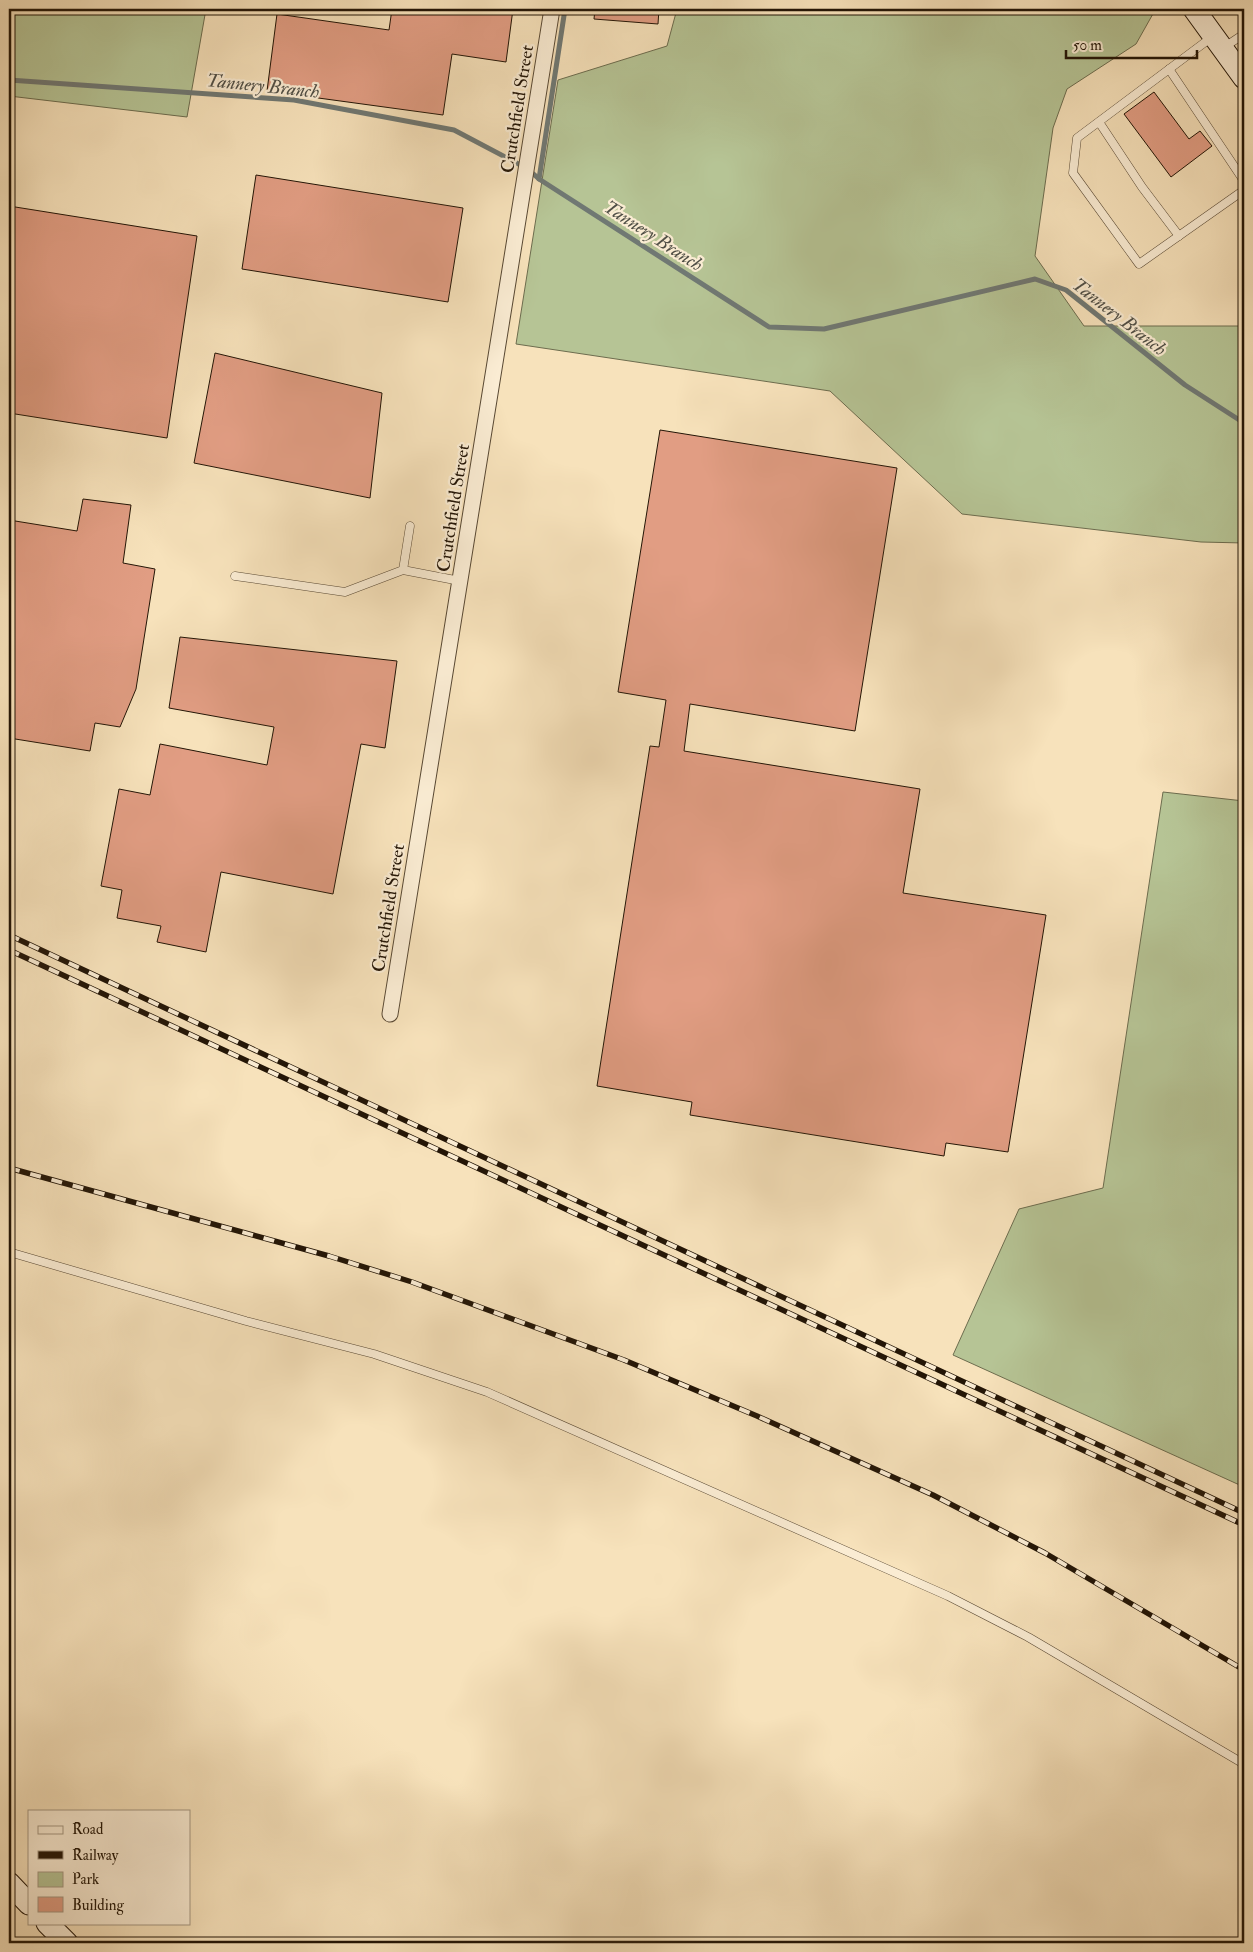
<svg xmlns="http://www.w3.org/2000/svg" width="1253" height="1952" viewBox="0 0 1253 1952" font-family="'IM FELL Double Pica',serif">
	<rect width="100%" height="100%" fill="#f7e2bb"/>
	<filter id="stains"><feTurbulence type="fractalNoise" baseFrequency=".004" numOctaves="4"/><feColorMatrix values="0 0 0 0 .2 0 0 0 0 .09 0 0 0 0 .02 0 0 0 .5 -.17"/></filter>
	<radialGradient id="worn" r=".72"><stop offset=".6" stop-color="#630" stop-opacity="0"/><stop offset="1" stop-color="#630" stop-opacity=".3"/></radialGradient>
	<g fill="#b6c495" stroke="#6c6c4e">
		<polygon points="9,9 206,9 187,117 9,96"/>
		<polygon points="677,9 1152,9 1154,12 1136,44 1067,89 1053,128 1035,256 1084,326 1244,326 1244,543 1201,542 962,514 830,391 516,344 558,80 667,46"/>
		<polygon points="1163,792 1244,801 1244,1487 953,1355 1019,1209 1103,1188"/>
	</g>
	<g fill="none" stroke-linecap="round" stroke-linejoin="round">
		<g stroke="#707873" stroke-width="5">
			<polyline points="9,80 294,100 454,130 528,169 539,179 769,327 824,329 1035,279 1066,290 1185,385 1244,423"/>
			<polyline points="539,179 565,9"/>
		</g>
	</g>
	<g fill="#e19d83" stroke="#231506">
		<polygon points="392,9 513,9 506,62 452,54 443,115 267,91 277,14 389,30"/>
		<polygon points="595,9 659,9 658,24 594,19"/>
		<polygon points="1154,92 1189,139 1200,131 1212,146 1171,177 1124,114"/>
		<polygon points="256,175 463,208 448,302 242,269"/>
		<polygon points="9,206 197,236 167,438 9,413"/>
		<polygon points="215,353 382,393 370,498 194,463"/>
		<polygon points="660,430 897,468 855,731 690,704 684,751 920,789 903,893 1046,915 1008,1152 946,1143 944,1156 690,1115 692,1102 597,1086 650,746 659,747 666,700 618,692"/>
		<polygon points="83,499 131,505 123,563 155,569 136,689 120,727 95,723 90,751 9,738 9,520 77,531"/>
		<polygon points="180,637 397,661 385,748 361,744 333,894 221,872 206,952 157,942 161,926 117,918 122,890 101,886 119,789 150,795 160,744 267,765 274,727 169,708"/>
	</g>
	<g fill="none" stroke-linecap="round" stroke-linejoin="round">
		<g stroke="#584833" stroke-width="9">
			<g id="lane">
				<polyline points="1212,37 1077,138 1073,173 1139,264 1244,190"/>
				<polyline points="1223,48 1244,34"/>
				<polyline points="1169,69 1244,181"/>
				<polyline points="1099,122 1142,187 1179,236"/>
				<polyline points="410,526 403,570 460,581"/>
				<polyline points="235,576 345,592 403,570"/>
				<polyline points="9,1252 246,1321 374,1354 487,1392 948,1596 1028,1637 1244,1764"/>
			</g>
		</g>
		<g stroke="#584833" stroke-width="17">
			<polyline id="street" points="390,1014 552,9"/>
		</g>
		<g stroke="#231506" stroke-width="23">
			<g id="secondary">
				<polyline points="1194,9 1244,78"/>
				<polyline points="9,1883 29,1904"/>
				<polyline points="47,1923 67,1943"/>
			</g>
		</g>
		<use href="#lane" stroke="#faecd3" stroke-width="8"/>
		<use href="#street" stroke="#faecd3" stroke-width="15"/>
		<use href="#secondary" stroke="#faecd3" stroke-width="21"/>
		<g stroke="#231506" stroke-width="5.5">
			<g id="rail">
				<polyline points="9,935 1244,1513"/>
				<polyline points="9,950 1244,1525"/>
				<polyline points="9,1168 329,1256 412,1282 624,1360 757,1416 933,1495 1045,1553 1244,1670"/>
			</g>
		</g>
		<use href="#rail" stroke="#faecd3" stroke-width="4" stroke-dasharray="11" stroke-linecap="butt"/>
	</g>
	<g text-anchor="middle" stroke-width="4.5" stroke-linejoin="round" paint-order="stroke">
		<g font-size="18" fill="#231506" stroke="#faecd3">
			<text transform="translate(517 109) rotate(-81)" y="6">Crutchfield Street</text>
			<text transform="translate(453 508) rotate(-81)" y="6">Crutchfield Street</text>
			<text transform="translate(388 908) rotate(-81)" y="6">Crutchfield Street</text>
		</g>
		<g font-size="19" font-style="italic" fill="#504f46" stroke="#faecd3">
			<text transform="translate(263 85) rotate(6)" y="7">Tannery Branch</text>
			<text transform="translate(654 235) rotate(33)" y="7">Tannery Branch</text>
			<text transform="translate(1120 316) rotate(38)" y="7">Tannery Branch</text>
		</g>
	</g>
	<rect width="1253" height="1952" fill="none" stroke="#f7e2bb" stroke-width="30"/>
	<rect x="10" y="10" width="1233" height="1932" fill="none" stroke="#231506" stroke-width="2.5"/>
	<rect x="15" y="15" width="1223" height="1922" fill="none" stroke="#231506"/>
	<rect x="28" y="1810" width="162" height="115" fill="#faecd3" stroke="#a49681"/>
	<rect x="38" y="1826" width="25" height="8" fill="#faecd3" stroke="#a49681"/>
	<text x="72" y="1834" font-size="15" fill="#231506">Road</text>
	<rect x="38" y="1851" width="25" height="8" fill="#231506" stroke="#a49681"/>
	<text x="72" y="1860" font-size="15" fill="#231506">Railway</text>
	<rect x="38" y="1872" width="25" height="15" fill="#b6c495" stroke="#a49681"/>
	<text x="72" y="1884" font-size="15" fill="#231506">Park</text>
	<rect x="38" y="1897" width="25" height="15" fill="#e19d83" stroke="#a49681"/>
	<text x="72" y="1910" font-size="15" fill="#231506">Building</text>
	<path d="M1066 50v8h131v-8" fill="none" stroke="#231506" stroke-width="2.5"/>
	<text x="1073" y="50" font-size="15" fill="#231506" stroke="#faecd3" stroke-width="4" paint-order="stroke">50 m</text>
	<rect width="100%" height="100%" filter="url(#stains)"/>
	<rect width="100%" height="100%" fill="url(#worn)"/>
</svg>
